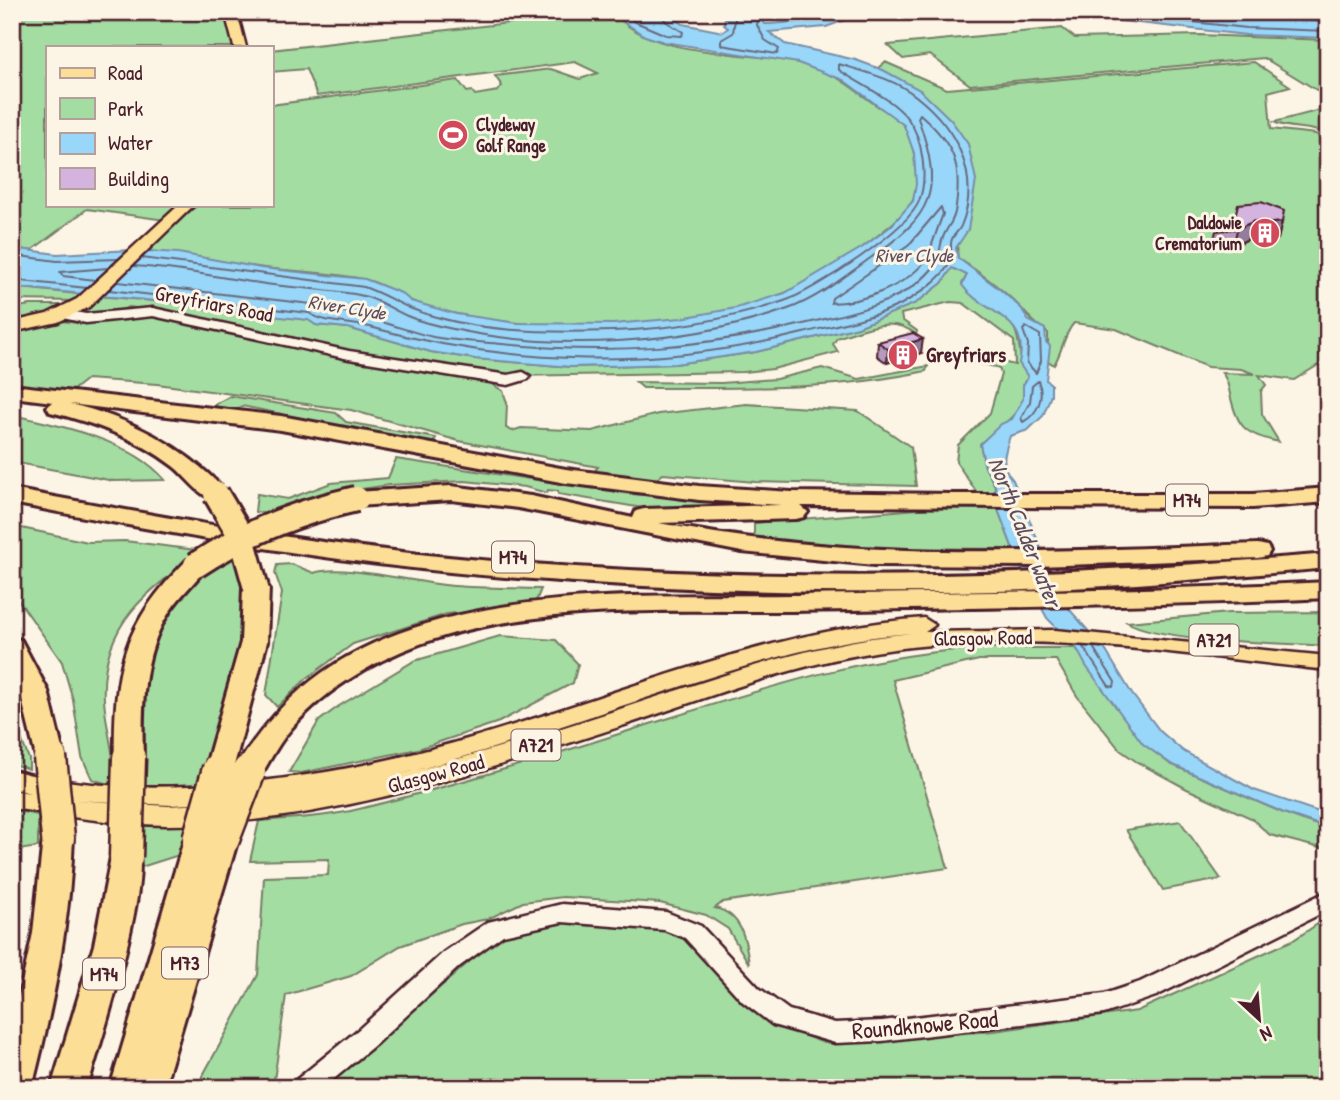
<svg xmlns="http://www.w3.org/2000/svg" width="1340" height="1100" viewBox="0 0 1340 1100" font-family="'Patrick Hand',sans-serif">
	<rect width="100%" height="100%" fill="#fcf5e5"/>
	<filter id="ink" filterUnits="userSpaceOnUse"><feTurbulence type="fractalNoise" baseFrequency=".0143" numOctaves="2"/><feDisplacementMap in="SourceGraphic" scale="14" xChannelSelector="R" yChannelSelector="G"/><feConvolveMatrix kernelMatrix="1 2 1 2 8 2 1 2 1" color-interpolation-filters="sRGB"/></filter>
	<g filter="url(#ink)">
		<g fill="#a3dda2" stroke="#767e66" stroke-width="2">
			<polygon points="12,12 227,12 236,47 47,47 47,205 182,205 165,220 87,209 31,251 12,248"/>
			<path d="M605 12H626L622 21C668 62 764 48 820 69 842 78 857 92 876 105 886 112 897 116 904 126 914 141 922 187 912 202 906 210 895 222 887 228 857 253 821 278 785 293 697 329 549 333 457 314 443 311 422 307 410 300 397 293 382 284 367 280 335 272 298 272 265 268 223 263 182 252 140 251L198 205H271V105L458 80 467 92 472 91 475 95 498 91 502 86 495 76 551 69 580 79 598 73 575 62 317 96 306 69 271 72V50Z"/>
			<polygon points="1062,28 1075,38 1199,35 1328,40 1328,97 1264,58 970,85 930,55 903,59 888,45"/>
			<path d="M885 62 947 89 1254 62 1290 86 1268 92 1271 129 1316 134 1328 144V359L1294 380 1259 375 1266 385 1261 391 1262 414 1279 442C1246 435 1237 428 1230 394 1228 386 1228 380 1222 373L1255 374 1241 369 1207 367 1116 329 1074 323C1064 334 1062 352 1054 365L1048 361V333C1035 324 1029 318 1020 307 1003 289 979 272 958 258 954 240 968 220 972 202 986 139 929 94 878 68Z"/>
			<path d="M1328 108V137C1313 124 1291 131 1274 122Z"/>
			<path d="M952 267 967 275 962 284C975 305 1004 308 1015 330 1022 345 1018 365 1028 376 1026 384 1026 392 1023 399 1016 420 995 429 980 444L985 467 995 486 994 494H978L956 462 958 445 990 413 1001 374 999 368C988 364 965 363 958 358L971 355 1015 365 1014 341 963 303 950 302 901 314 902 320 917 331 916 335C895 315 865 328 837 338L833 344 838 352 773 369 744 372 510 376 350 352 196 317 129 307 107 315 80 318 77 311 94 296C166 301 238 310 309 320L316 325 348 328 431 352 475 359 571 367 675 364 756 352 858 327 916 303 942 283Z"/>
			<polygon points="12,287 87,295 79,301 12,300"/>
			<polygon points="30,305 74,305 57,312 12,323 12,308"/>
			<polygon points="144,314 354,361 487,381 503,391 507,403 506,428 512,431 521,428 592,431 658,414 746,404 858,411 911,447 916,486 755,482 663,474 652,483 592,474 598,467 459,441 351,410 157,384 87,379 73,390 12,385 12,333 62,321 85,324"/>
			<path d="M928 366 926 371C833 391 738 388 643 388L636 382 721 383 776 379 822 368 859 379Z"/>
			<polygon points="230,396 336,413 346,422 436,438 432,445 242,406 236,410 212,406"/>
			<path d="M12 415C60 425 133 441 165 480L114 481 12 462Z"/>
			<polygon points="396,459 631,494 724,501 725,504 731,504 731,501 773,504 775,509 661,511 558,494 558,491 548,490 547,493 525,487 464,481 389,485 314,496 274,515 255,512 257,494 288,499 331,483 388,478"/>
			<polygon points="997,507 1013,549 846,548 754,539 754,523 929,508"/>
			<path d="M12 526 88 542 125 541 204 551C148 590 100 623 104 700 106 730 116 756 114 786L92 779 82 757 73 700 62 662 12 591Z"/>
			<polygon points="236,551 245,593 241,644 199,790 142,789 140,696 150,641 186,585"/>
			<path d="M291 564 314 573C341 563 421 584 454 586 483 588 512 588 541 589L534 606 447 614 353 644 306 679 277 707 266 695 282 593 275 573 277 565Z"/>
			<path d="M1328 612V646C1283 643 1160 642 1127 622L1229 613Z"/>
			<polygon points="500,636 556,640 578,664 573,683 499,722 418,749 301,773 289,772 319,721 339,706 414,661"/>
			<path d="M985 648H1076L1143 743 1170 764 1281 812 1328 829V850L1270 835 1251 818 1187 789 1137 762 1120 750 1077 696 1056 660H979L893 680 948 868 723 902 715 908C742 914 746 940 749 964L728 929 706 915 660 903 563 897 523 902 488 919 462 924 400 946 351 976 286 995 273 1088H199L202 1077 258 975 264 877 328 875 329 859 250 861 259 821C292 818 327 817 359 809 457 785 554 755 650 724 759 690 870 653 985 648Z"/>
			<polygon points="12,716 29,759 29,769 12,764"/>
			<polygon points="12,810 38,815 38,847 12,851"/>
			<polygon points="189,821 179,855 138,868 142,823"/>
			<polygon points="1180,821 1221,879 1163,890 1126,830"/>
			<polygon points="1328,917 1328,1083 1321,1088 318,1088 379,1041 479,953 505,935 569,922 664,929 690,940 773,1024 824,1043 994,1031 1137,1011 1295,939"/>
		</g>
		<g fill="#98d7f9" stroke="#798da7" stroke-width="2">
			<path d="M626 12H668L683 24 723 32 728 28 724 25 725 18 755 12H805L768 15 763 21 764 24C796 24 825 16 856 12 875 10 897 12 916 12L845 20 826 27 769 32 785 44 856 60 883 70 920 90 951 120 968 144 976 180 968 230 956 248 958 258 1002 291 1022 309 1028 320 1045 329 1046 342 1050 346 1046 380 1051 384V395L1043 416 1028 430 1010 436C1005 452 999 465 1013 480L1063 602 1106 651 1132 694 1160 731 1183 751 1254 790 1328 815V828L1284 813 1171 764 1143 744 1086 666 1077 649 1047 618 1039 603 1020 567 997 507 995 485 985 467 980 444 1001 424 1012 419 1023 399V385L1028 377 1019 363C1031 315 982 314 962 285L967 275 952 268 942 283 916 303 858 327 756 352 675 364 571 367 475 359 431 352 348 328 316 325 308 320 199 308 176 303 12 287V248L57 254 132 250 178 253 261 268 365 279 401 293 411 301 456 314 517 323 613 324 681 318 736 308 785 293 863 247 891 226 913 201 916 184 914 153 904 125 843 80 798 63 664 42 645 36 622 21Z"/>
			<polygon points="1040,12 1328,13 1328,38 1246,35"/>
		</g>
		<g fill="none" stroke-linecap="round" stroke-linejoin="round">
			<g stroke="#69697d" stroke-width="2">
				<polyline points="632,12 633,21 666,35 682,36 683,32 665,21 662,12"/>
				<polyline points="736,12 733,33 721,40 721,45 777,54 779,49 765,40 757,25 760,12"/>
				<polyline points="1100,12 1247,28 1328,31"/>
				<polyline points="1179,12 1328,22"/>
				<path d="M941 207 943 214C940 221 928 257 926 260 906 286 862 303 831 303L832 298 908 246Z"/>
				<polyline points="12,255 57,261 118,259"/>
				<polyline points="12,280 87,288"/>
				<polyline points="95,280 63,276 60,272 108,268"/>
				<path d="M118 282 311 304C326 312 341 310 357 314 382 322 408 331 433 337 456 341 480 342 502 344 613 355 704 348 812 322 853 312 904 303 932 269 942 258 938 247 944 235 948 226 953 222 955 212 963 166 955 145 920 114L918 118C944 192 933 215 869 259 844 277 818 298 788 309 689 344 556 352 453 329 438 326 421 322 407 316 391 309 377 298 359 295 326 289 292 288 259 283 216 277 176 268 133 266"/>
				<path d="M109 290 309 313C325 324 350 322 370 327 512 367 660 369 803 333 835 325 869 319 900 305 915 297 945 277 951 260 953 254 949 245 952 239 954 234 959 231 961 226 982 176 956 128 917 97 895 79 865 72 839 64V70C861 85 892 98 908 119 923 138 928 179 919 201 909 229 814 291 784 301 729 320 670 329 612 331 547 333 474 333 412 309 396 302 381 293 364 287L142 258"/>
				<polygon points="1026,327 1040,335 1041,361 1036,373 1027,363 1028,344 1023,330"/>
				<path d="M1038 381C1045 397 1038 414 1023 422L1021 418 1030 402 1032 386Z"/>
				<polyline points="1083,647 1109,686 1114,687 1115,682 1093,647"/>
			</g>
			<g stroke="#4a1f2b" stroke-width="5">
				<g id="minor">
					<polygon points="153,308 349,351 508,375 523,372 530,376 528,379 508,385 349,359 153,316 86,323 58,317 56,314 63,310 86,314"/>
					<polygon points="1328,891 1328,910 1156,996 1104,1014 882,1041 835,1043 773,1025 743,1002 685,938 664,930 562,922 503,935 460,966 377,1043 323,1088 292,1088 296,1080 359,1029 444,952 488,922 562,904 666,912 701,926 759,988 789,1010 835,1023 882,1021 1104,994 1140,982"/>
				</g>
			</g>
			<g stroke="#4a1f2b" stroke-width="5">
				<g id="major">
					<polygon points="225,12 237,12 246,47 234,47"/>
					<polygon points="179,205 194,205 89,307 58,322 12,332 12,322 47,314 77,299"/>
					<path d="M924 618 935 625 925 632 1055 630 1328 656V670C1173 654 1013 625 858 655 776 670 698 701 619 727 473 774 321 825 166 825 114 824 64 816 12 808V790L30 793 12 788V770C70 786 131 788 190 786 286 783 379 765 471 738 621 694 767 630 924 618ZM912 633C820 641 732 673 644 701 560 729 476 756 389 777 483 754 573 722 664 692 745 666 826 639 912 633ZM74 800 170 805 254 801 168 806Z"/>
				</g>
			</g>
			<g stroke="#4a1f2b" stroke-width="6">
				<g id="highway">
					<path d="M12 385 281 416 566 469 699 486 792 492 954 494H1253L1328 488V502L1253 508 801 506 808 512 804 517 796 519 659 523C857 563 1057 551 1258 544L1267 546 1270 551 1267 556 1258 558 1038 566 874 565 742 552 518 508 451 500 356 506 348 504 344 499 348 494 356 492 451 486 531 496 633 518 636 511 644 509 781 505 699 500 566 483 281 430 70 404C130 418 181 445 224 489L228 494 224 499C203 504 189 478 173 466 136 438 95 423 50 412L47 407 53 402 12 397Z"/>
					<path d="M12 489C175 520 339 549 505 562 784 584 1049 578 1328 554V568C1217 578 1107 588 996 591 832 595 668 590 505 577 339 564 175 535 12 503Z"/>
					<path d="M196 558 205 560 208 565C197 581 181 594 170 611 141 654 142 708 143 758L139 765 129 768 119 765 115 758C114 669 122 625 187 560Z"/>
					<polygon points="256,580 265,583 269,588 267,642 233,769 229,776 219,779 209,776 205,769 241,642 243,588 247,583"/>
					<path d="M1328 582V598C1149 606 970 608 791 611 672 612 533 603 420 644 371 662 319 693 286 735 276 748 268 764 259 778L249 781 239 778 234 771C274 704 325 660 399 633 523 587 665 597 795 595 973 592 1150 591 1328 582Z"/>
					<polygon points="12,638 21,640 48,691 64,757 60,764 50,767 40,764 36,757 20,691 12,674"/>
					<path d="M58 827 69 830 73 838C70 923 53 1005 32 1088H12V1028L33 933 43 838 47 830Z"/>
					<polygon points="223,828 234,831 238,839 164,1088 110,1088 184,840 188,832 199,829 211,834"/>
					<path d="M126 846 137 849C153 878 99 1049 87 1088H51L94 945 111 857 115 849Z"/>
				</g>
			</g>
			<use href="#minor" fill="#fcf5e5" fill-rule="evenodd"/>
			<use href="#major" fill="#fcde96" fill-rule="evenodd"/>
			<use href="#highway" fill="#fcde96" fill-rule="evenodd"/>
			<g stroke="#4a1f2b" stroke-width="30" stroke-linecap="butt">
				<g id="highway-bridge-far1">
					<polyline points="216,494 242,538 256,588"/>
					<path d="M196 565C246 532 298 512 356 499"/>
				</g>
			</g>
			<g stroke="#4a1f2b" stroke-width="37" stroke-linecap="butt">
				<g id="highway-bridge">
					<polyline points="50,757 58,838"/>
					<polyline points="223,839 249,771"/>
					<polyline points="199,840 219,769"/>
					<polyline points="126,857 129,758"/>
				</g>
			</g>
			<use href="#highway-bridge-far1" stroke="#fcde96" stroke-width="24"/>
			<use href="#highway-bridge" stroke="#fcde96" stroke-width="32"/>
		</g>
		<g fill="#b69ac0" stroke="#4a1f2b" stroke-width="2">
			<polygon points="1234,221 1282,222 1278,239 1258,241 1250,238 1234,246 1212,248 1216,231"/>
			<polygon points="878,342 921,353 887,363 877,356"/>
		</g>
		<g fill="#947d9c" stroke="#4a1f2b" stroke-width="2">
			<polygon points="1254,221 1250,238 1234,246 1237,229"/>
			<polygon points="1282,222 1278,239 1258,241 1262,224"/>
			<polygon points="923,339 921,353 887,363 888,349"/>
		</g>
		<g fill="#d4b3df" stroke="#4a1f2b" stroke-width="2">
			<polygon points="1261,202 1284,211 1282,222 1262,224 1254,221 1237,229 1216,231 1234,221 1238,204"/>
			<polygon points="913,333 923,339 888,349 878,342"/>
		</g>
	</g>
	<defs>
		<g id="stadium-disc" transform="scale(1.575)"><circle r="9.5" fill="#d1495b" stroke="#fcf5e5"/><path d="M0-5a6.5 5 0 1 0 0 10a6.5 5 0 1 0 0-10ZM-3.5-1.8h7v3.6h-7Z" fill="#fff"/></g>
		<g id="building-disc" transform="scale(1.575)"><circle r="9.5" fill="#d1495b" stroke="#fcf5e5"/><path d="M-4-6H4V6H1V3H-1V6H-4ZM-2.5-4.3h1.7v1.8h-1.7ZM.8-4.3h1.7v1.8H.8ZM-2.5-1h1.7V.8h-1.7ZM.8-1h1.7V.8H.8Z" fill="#fff"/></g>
	</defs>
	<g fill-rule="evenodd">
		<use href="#stadium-disc" x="453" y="135"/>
		<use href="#building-disc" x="1265" y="233"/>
		<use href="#building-disc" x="903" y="355"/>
	</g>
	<g text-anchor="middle" stroke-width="6" stroke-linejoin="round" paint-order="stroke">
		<g font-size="18" font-weight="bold" fill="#4a1f2b" stroke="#fcf5e5" text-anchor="start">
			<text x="476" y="131">Clydeway<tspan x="476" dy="21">Golf Range</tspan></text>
			<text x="1242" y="229" text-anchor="end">Daldowie<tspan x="1242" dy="21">Crematorium</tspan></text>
		</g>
		<g font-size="19" font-style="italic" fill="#5e4d5e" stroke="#fcf5e5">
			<text x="914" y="262">River Clyde</text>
			<text transform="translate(347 307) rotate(9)" y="7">River Clyde</text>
		</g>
		<g fill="#fcf5e5" stroke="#7f5f63" stroke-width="2">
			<rect x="1166" y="484.5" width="42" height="31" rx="5"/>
			<rect x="492" y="541.5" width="42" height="31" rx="5"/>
			<rect x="1189.5" y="624.5" width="49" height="31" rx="5"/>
			<rect x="511.5" y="729.5" width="49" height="31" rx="5"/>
			<rect x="162" y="947.5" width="46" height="31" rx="5"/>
			<rect x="83" y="958.5" width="42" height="31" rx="5"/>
		</g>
		<g font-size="19" font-weight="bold" fill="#4a1f2b">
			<text x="1187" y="507">M74</text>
			<text x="513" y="564">M74</text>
			<text x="1214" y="647">A721</text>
			<text x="536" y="752">A721</text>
			<text x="185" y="970">M73</text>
			<text x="104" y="981">M74</text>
		</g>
		<g font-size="21" fill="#4a1f2b" stroke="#fcf5e5">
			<text transform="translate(214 304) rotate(11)" y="7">Greyfriars Road</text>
			<text transform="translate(983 638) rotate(-1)" y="7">Glasgow Road</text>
			<text transform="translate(436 774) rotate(-15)" y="7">Glasgow Road</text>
		</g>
		<g font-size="21" font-weight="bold" fill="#4a1f2b" stroke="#fcf5e5" text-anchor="start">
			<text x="926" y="362">Greyfriars</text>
		</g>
		<g font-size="23" font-style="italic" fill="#5e4d5e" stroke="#fcf5e5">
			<text transform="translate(1025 532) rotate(68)" y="8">North Calder water</text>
		</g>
		<g font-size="24" fill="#4a1f2b" stroke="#fcf5e5">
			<text transform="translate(925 1025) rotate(-5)" y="8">Roundknowe Road</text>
		</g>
	</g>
	<rect width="1340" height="1100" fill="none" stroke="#fcf5e5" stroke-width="42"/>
	<rect x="21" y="21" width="1298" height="1058" fill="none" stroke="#4a1f2b" stroke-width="2.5" filter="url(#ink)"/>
	<rect x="46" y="46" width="228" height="161" fill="#fcf5e5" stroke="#b59f9b" stroke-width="2"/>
	<rect x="60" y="68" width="35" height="10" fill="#fcde96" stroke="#b59f9b" stroke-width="2"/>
	<text x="108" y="80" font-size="21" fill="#4a1f2b">Road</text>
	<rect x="60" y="98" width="35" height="21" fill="#a3dda2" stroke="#b59f9b" stroke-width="2"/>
	<text x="108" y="116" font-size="21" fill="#4a1f2b">Park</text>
	<rect x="60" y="133" width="35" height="21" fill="#98d7f9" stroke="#b59f9b" stroke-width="2"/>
	<text x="108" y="150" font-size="21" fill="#4a1f2b">Water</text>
	<rect x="60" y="168" width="35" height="21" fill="#d4b3df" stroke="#b59f9b" stroke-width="2"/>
	<text x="108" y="186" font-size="21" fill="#4a1f2b">Building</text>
	<g transform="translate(1259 1019) rotate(154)" stroke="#fcf5e5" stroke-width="5" paint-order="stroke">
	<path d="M0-5L12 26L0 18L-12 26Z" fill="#4a1f2b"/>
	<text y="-10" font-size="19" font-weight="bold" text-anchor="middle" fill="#4a1f2b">N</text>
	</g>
</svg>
